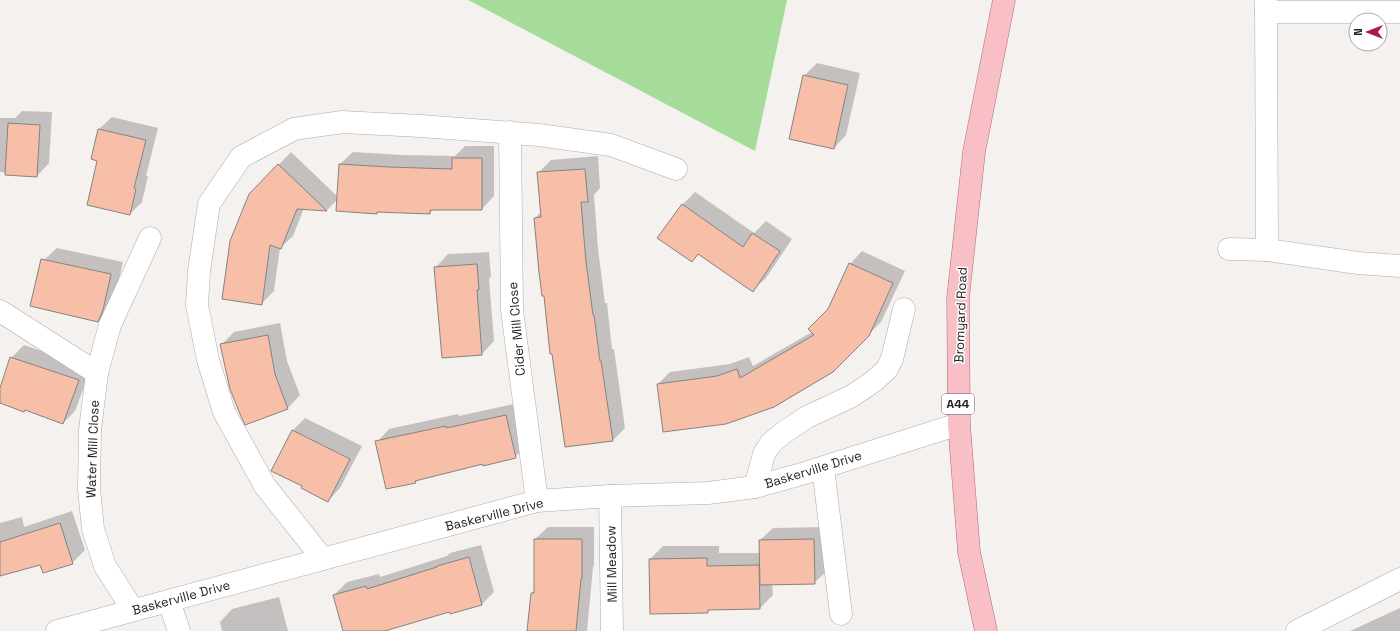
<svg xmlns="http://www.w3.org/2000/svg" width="1400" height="631" viewBox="0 0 1400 631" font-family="'Space Grotesk',sans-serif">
	<rect width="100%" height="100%" fill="#f5f1ef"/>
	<polygon fill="#a5dc99" points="468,0 787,0 755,151"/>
	<g fill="#0003">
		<polygon points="817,63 860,73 846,135 834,148 804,76"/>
		<polygon points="22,111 52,112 49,163 37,176 0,172 0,118 15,118"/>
		<polygon points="112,117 158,128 146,176 148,176 142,202 130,214 99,129"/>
		<polygon points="465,146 494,146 494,196 482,209 434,209 430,213 379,211 377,213 338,199 327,210 304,208 293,236 280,248 274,291 262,303 250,194 291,152 338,197 340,164 353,152 402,155 455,156"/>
		<polygon points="598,156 600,188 594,195 598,249 605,303 607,303 612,349 614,349 625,428 612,441 535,218 541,212 538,173 551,160"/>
		<polygon points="695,192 754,233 766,221 792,239 766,278 753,290 699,254 692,260 659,237 683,204"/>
		<polygon points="57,248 123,262 115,297 110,308 98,321 44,260"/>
		<polygon points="862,251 905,271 881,322 832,371 658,384 670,372 730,364 749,357 753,366 812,332 828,310 850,264"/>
		<polygon points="489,252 491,277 489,279 494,341 482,354 436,267 448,254"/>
		<polygon points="280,323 287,361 300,395 288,408 246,424 221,345 234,332"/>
		<polygon points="24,345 91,368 75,411 63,423 25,409 0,402 0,391 11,358"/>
		<polygon points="518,403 528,445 515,457 484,463 417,480 415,482 377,442 389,429 458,414 459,416"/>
		<polygon points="305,418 362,446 340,488 328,501 303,486 273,470 293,430"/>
		<polygon points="72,511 85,550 72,563 41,564 0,575 0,523 22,517 24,527"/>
		<polygon points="548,527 594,527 594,565 593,567 587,631 528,631 532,593 535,590 535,539"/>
		<polygon points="826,527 827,571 814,583 772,584 773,595 760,608 711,609 707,612 650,559 663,546 719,546 719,553 761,553 760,540 773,528"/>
		<polygon points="481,545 494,592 482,604 450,610 384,631 344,631 334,595 347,582 379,574 380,577 447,556 450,553"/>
		<polygon points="279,597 288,631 222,631 220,622 232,609"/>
		<polygon points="1400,608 1400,631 1350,631"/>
	</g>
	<g fill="#f7bfa8" stroke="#868281">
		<polygon points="803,75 848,85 834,149 789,139"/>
		<polygon points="8,123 40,125 37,177 5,175"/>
		<polygon points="98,129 146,140 134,188 136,189 130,215 87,205 97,161 91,159"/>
		<polygon points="452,158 482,158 482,210 430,210 430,214 377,212 377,214 336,211 339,164 389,167 452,169"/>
		<polygon points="278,164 327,211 297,209 281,249 270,245 262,305 222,299 230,241 249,194"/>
		<polygon points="585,169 588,202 581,202 586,262 593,315 594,315 600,361 601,361 613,441 565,447 552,354 550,354 544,296 542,296 539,272 534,218 541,217 537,172"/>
		<polygon points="682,204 743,247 752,233 780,251 753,292 698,254 692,262 657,238"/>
		<polygon points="41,259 111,274 103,310 98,322 30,306"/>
		<polygon points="849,263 893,283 869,336 833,372 774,407 726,424 663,432 657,384 717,376 737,369 740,378 814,335 808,329 828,309"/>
		<polygon points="477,264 479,290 477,290 482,355 442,358 434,267"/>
		<polygon points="268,335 275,374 288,409 245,425 240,414 230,389 220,344"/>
		<polygon points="10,357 79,380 63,424 25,410 24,412 0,403 0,388"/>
		<polygon points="506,415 516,458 483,466 483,464 415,481 416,483 386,489 375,441 446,426 446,428"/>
		<polygon points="292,430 350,459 328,502 301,488 302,486 271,471"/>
		<polygon points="60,523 73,564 43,573 40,565 0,576 0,542"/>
		<polygon points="534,539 582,539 582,579 581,579 576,631 527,631 531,593 534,593"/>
		<polygon points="814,539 815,584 760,585 759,540"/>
		<polygon points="469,557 482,605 450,614 449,612 385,631 343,631 333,595 366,586 367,589 437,567 437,566"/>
		<polygon points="707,558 707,566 759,565 760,609 708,610 708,613 650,614 649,559"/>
	</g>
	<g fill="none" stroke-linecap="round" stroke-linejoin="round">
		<g stroke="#aeaba9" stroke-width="23">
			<g id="minor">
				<polyline points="1266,0 1267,250"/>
				<polyline points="1266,12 1400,12"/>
				<polyline points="510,132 512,310 537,501"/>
				<polyline points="1229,249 1267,250 1358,263 1400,266"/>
				<polyline points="0,311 97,373 90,430 89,489 93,529 105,566 133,610"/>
				<polyline points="97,373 110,325 150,238"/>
				<polyline points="823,468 841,614"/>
				<polyline points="755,487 764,454 771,443 783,433 807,417 852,396 874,381 887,369 892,359 904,309"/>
				<polyline points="610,496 612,631"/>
				<polyline points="323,559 265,486 224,412 208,360 197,305 199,271 209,204 241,157 294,129 342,122 421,126 539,135 611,145 676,169"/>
				<polyline points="169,601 179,631"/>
				<polyline points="57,631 537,501 610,496 708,493 755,487 805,473 959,424"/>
				<polyline points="1297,631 1400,579"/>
			</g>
		</g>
		<g stroke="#ac6c75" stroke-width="23">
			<polyline id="major" points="986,631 969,552 959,424 958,298 974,152 1004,0"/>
		</g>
		<use href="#minor" stroke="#fff" stroke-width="22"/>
		<use href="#major" stroke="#f9bfc7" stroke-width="22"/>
	</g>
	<g text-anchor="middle" stroke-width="3" stroke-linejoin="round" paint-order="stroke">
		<rect fill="#fff" stroke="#656464" stroke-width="1" x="942" y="394" width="32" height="20" rx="3"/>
		<g font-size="12" font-weight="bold" fill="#232121">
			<text x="958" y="408">A44</text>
		</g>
		<g font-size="13" fill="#232121" stroke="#fff">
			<text transform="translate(960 315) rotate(-88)" y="5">Bromyard Road</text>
			<text transform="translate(516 329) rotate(-95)" y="5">Cider Mill Close</text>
			<text transform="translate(92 449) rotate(-88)" y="5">Water Mill Close</text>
			<text transform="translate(813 469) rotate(-17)" y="5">Baskerville Drive</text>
			<text transform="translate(494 514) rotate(-14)" y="5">Baskerville Drive</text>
			<text transform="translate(611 564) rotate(-91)" y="5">Mill Meadow</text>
			<text transform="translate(181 597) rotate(-15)" y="5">Baskerville Drive</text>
		</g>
	</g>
	<g transform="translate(1368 32) rotate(270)"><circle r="19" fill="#ffffff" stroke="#a7a6a6"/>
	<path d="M0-3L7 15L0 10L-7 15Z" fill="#ac1a51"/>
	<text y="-6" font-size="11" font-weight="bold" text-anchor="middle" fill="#232121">N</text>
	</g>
</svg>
